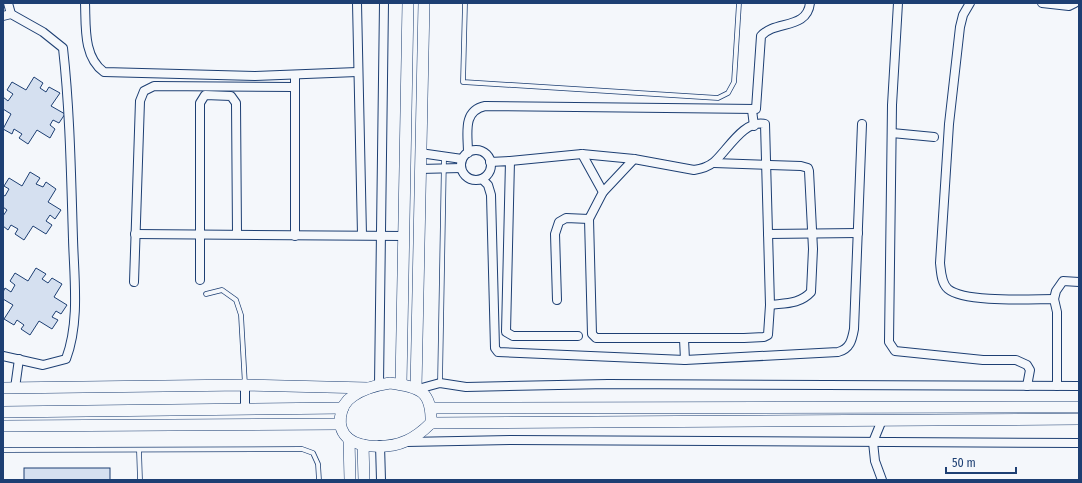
<svg xmlns="http://www.w3.org/2000/svg" width="1082" height="483" viewBox="0 0 1082 483" font-family="'Fira Sans Condensed',sans-serif">
	<rect width="100%" height="100%" fill="#f4f7fb"/>
	<g fill="#d5e0f0" stroke="#1d3f73">
		<polygon points="34,77 43,83 40,88 46,92 49,87 60,93 51,106 65,114 59,123 53,120 50,125 55,129 50,138 37,130 28,144 19,138 22,134 14,129 12,134 3,129 11,114 3,109 3,97 8,101 13,94 7,90 12,82 26,90"/>
		<polygon points="30,172 40,178 36,184 43,187 46,182 56,189 48,202 61,210 55,219 50,215 46,221 52,225 46,234 33,226 24,240 15,234 18,229 11,225 8,230 3,226 3,216 7,210 3,207 3,195 5,196 9,189 4,186 9,178 22,186"/>
		<polygon points="36,268 46,274 42,279 48,283 52,278 62,284 54,297 67,305 61,314 56,311 52,317 58,320 52,329 39,321 30,335 21,329 24,325 17,320 14,325 4,319 13,305 3,299 3,292 5,288 11,292 15,285 10,281 15,273 28,281"/>
		<rect x="24" y="468" width="86" height="12"/>
	</g>
	<g fill="none" stroke-linecap="round" stroke-linejoin="round">
		<g stroke="#1d3f73" stroke-width="5.5">
			<g id="service">
				<polyline points="465,3 463,82 718,98 728,93 734,82 739,3"/>
				<polyline points="206,294 222,290 236,300 241,315 245,385"/>
				<polyline points="440,383 444,157"/>
				<polyline points="3,450 302,449 313,453 318,464 319,480"/>
				<polyline points="139,450 140,480"/>
			</g>
		</g>
		<g stroke="#1d3f73" stroke-width="10">
			<g id="minor">
				<polyline points="8,3 11,14"/>
				<path d="M85 3C86 26 83 57 104 72L255 76 357 72"/>
				<polyline points="357,3 362,235"/>
				<polyline points="898,3 892,105 889,342 895,351 983,360 1016,360 1027,365 1030,370 1027,386"/>
				<path d="M970 3 963 15 960 27 949 124 940 263C941 271 941 283 948 289 965 303 1031 299 1054 299L1057 312V386"/>
				<polyline points="1042,3 1069,6 1075,3"/>
				<path d="M3 16 11 14 43 32 63 48C70 111 71 175 73 239 74 277 80 322 66 359L43 365 3 356"/>
				<polyline points="752,110 754,126"/>
				<polyline points="892,133 934,137"/>
				<circle cx="476" cy="165" r="15"/>
				<polyline points="420,153 462,159"/>
				<path d="M468 153C468 134 462 111 485 106L756 109 761 36C775 20 807 30 810 3"/>
				<path d="M510 161 582 154 634 159 694 170C701 169 708 167 714 162 727 151 744 119 765 124L770 305 768 335 764 337 744 338H596L592 334 589 219"/>
				<polyline points="490,162 510,161 506,332 513,336 578,336"/>
				<path d="M714 163 801 166 808 168 809 171 813 249 811 292C800 304 786 303 770 305"/>
				<polyline points="420,169 461,168"/>
				<path d="M482 179 488 185 491 195 495 348 498 352 685 360 838 352C850 349 852 340 854 329L862 124"/>
				<polyline points="603,192 634,159"/>
				<polyline points="135,234 404,236"/>
				<polyline points="768,234 858,233"/>
				<polyline points="295,236 295,75"/>
				<polyline points="200,280 200,103 205,95 231,96 236,103 237,234"/>
				<polyline points="134,282 140,101 144,91 154,86 294,87"/>
				<polyline points="1054,299 1056,291 1063,281 1079,282"/>
				<polyline points="557,300 555,234 559,222 566,218 589,219 603,192 582,154"/>
				<polyline points="684,339 685,360"/>
				<polyline points="379,384 384,3"/>
				<polyline points="15,388 19,359"/>
				<polyline points="418,389 440,383 466,387 608,384 1079,386"/>
				<polyline points="245,409 245,385"/>
				<polyline points="406,442 511,440 1079,443"/>
				<polyline points="380,445 381,480"/>
				<polyline points="882,480 875,461 873,442 882,420"/>
			</g>
		</g>
		<g stroke="#1d3f73" stroke-width="12">
			<g id="tertiary">
				<path d="M390 383C420 387 432 391 431 423 423 431 416 437 406 441 391 448 362 449 349 439 335 428 339 405 353 396 364 388 377 385 390 383Z"/>
				<polyline points="401,384 408,3"/>
				<polyline points="3,388 245,385 368,388"/>
				<polyline points="416,388 424,3"/>
				<polyline points="431,408 1079,407"/>
				<polyline points="3,412 343,408"/>
				<polyline points="431,423 1079,419"/>
				<polyline points="3,426 340,424"/>
				<polyline points="349,439 350,480"/>
				<polyline points="363,445 364,480"/>
			</g>
		</g>
		<use href="#service" stroke="#f4f7fb" stroke-width="4"/>
		<use href="#minor" stroke="#f4f7fb" stroke-width="8"/>
		<use href="#tertiary" stroke="#f4f7fb" stroke-width="11"/>
	</g>
	<rect width="1082" height="483" fill="none" stroke="#1d3f73" stroke-width="8"/>
	<path d="M946 467v6h70v-6" fill="none" stroke="#1d3f73" stroke-width="2"/>
	<text x="952" y="467" font-size="12" fill="#1d3f73" stroke="#f4f7fb" stroke-width="3" paint-order="stroke">50 m</text>
</svg>
